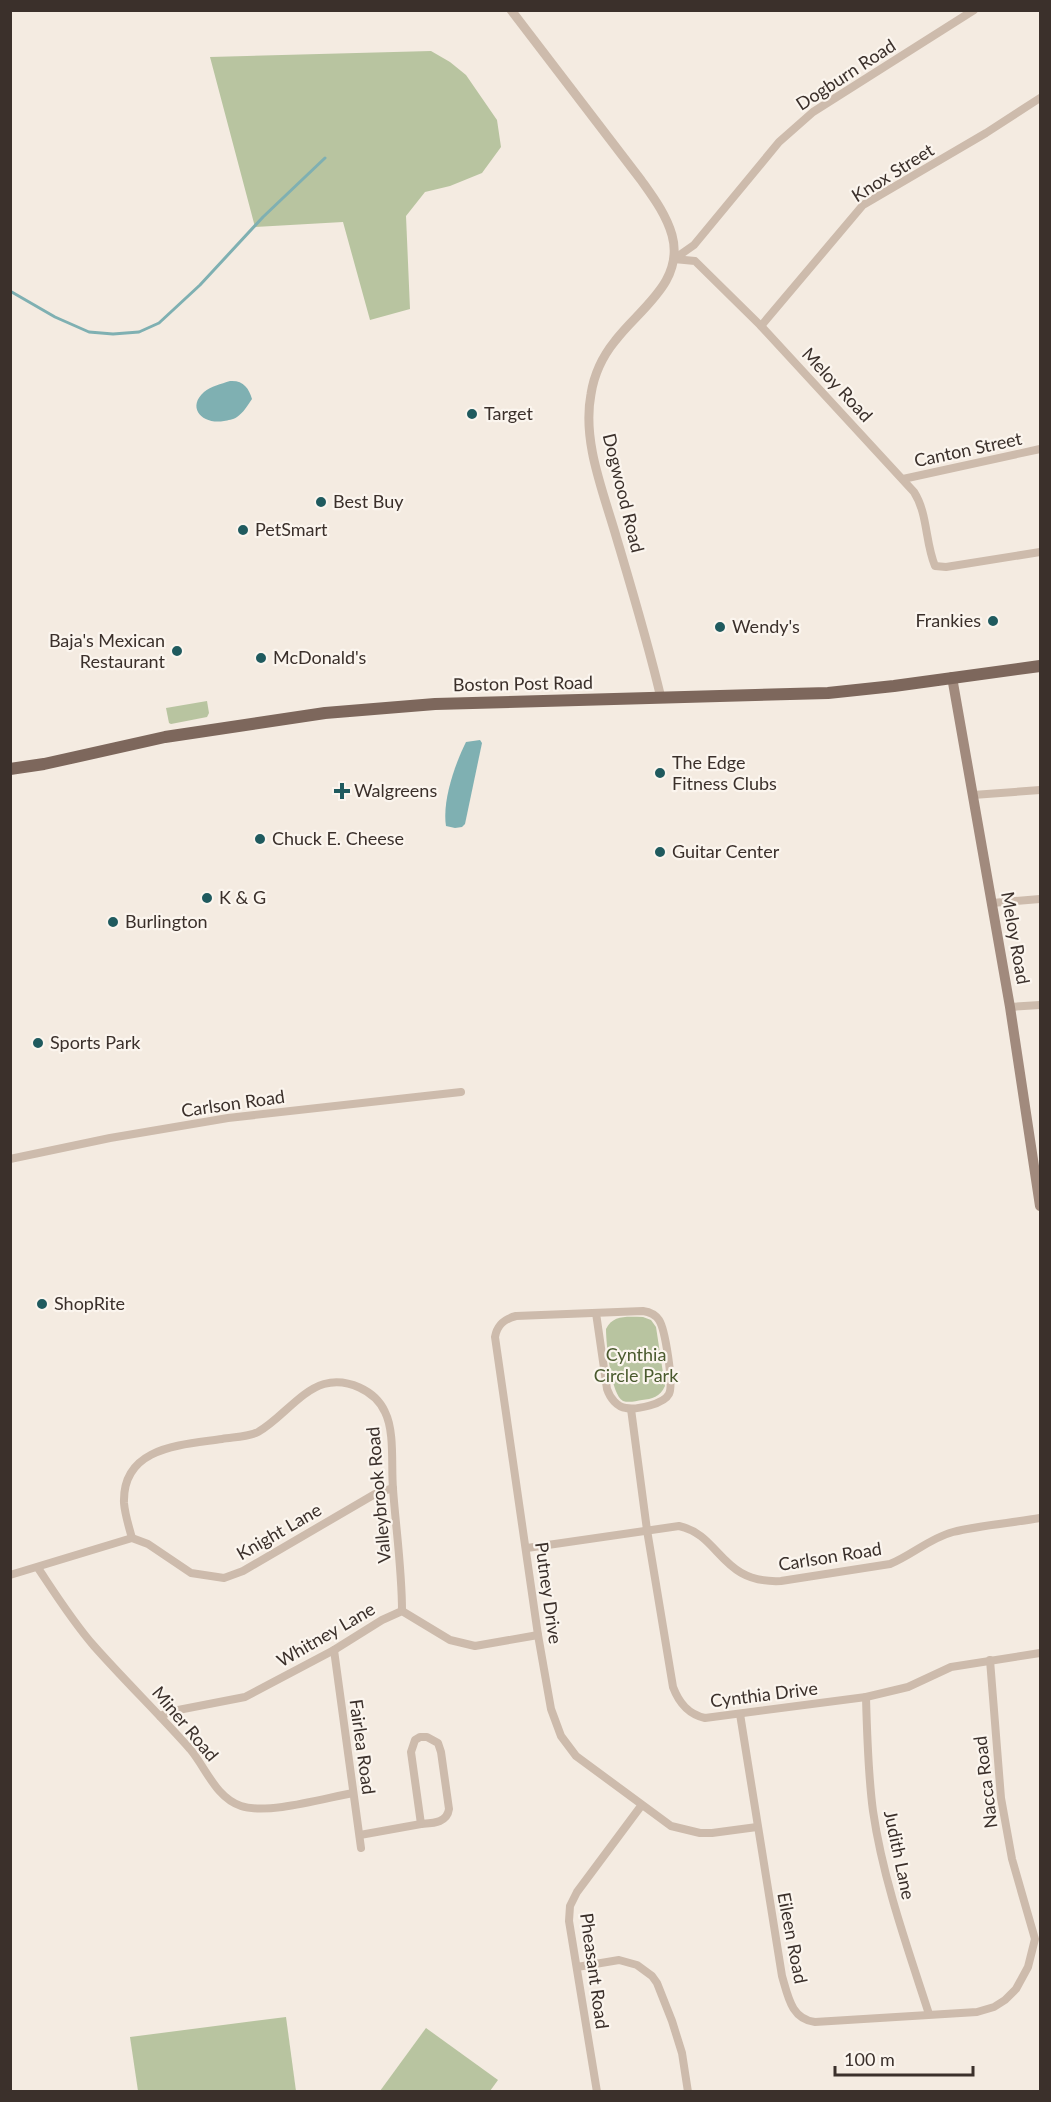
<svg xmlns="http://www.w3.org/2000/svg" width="1051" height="2102" viewBox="0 0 1051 2102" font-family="Lato,sans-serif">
	<rect width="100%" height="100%" fill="#f4ebe1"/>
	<g fill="#b8c4a0">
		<polygon points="431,51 450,62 466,75 497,120 501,147 482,173 450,186 425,192 406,216 410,309 370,320 343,222 255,227 210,57"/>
		<polygon points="207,701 209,713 207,717 171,724 169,723 166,708"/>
		<path d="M643 1317 651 1320 656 1327 665 1386C660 1397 652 1399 642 1400 636 1401 629 1403 623 1401 611 1395 606 1343 606 1329 613 1314 629 1317 643 1317Z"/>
		<polygon points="286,2017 296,2091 138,2091 130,2037"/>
		<polygon points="426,2028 498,2080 490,2091 380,2091"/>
	</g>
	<g fill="#7fb0b2">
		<path d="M230 381C243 380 249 388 252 399 248 405 243 413 237 417 233 420 228 420 224 421 203 425 186 408 204 392 211 386 221 384 230 381Z"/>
		<path d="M480 740 482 743 465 824 462 827 455 828 446 826C442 801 455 764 466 742Z"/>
	</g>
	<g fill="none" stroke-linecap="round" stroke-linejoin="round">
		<polyline stroke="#7fb0b2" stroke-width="3" points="10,291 55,317 89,332 113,334 139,332 159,323 200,285 263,217 325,158"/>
		<g stroke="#cdbbac" stroke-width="8">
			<path d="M674 259 695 261 761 326 914 492C928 514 925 542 935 566L946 567 1040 552"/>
			<polyline points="674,259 694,245 779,142 813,112 974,10"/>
			<polyline points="761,326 863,205 986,133 1040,98"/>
			<polyline points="903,479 1040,449"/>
			<polyline points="973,795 1040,790"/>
			<polyline points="992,903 1040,899"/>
			<polyline points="1010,1007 1040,1005"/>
			<polyline points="10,1159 110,1138 228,1118 461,1092"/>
			<path d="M596 1313 607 1389C610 1398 617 1407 626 1408 637 1410 664 1404 669 1394 674 1384 665 1329 659 1320 655 1314 650 1312 643 1311L516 1316C504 1319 497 1325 495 1337L538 1635 551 1709 561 1736 576 1756 671 1826 700 1833H712L757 1827"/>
			<path d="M631 1409 647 1530 673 1687C679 1703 688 1714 705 1718L866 1697 908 1687 951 1667 1040 1653"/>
			<path d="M132 1538C129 1527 125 1515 124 1503 122 1446 182 1445 222 1439 234 1437 248 1437 258 1432 280 1420 300 1391 324 1384 347 1378 375 1390 385 1412 395 1432 391 1466 393 1489 396 1530 402 1570 402 1611"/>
			<path d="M527 1548 679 1526C721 1535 720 1584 781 1581L890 1564C912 1555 930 1538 953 1532 981 1525 1012 1523 1040 1518"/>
			<path d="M38 1568C56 1595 73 1622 94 1646 125 1681 159 1714 190 1749 206 1768 216 1798 241 1806 267 1815 325 1798 353 1793"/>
			<polyline points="10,1575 132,1538 148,1544 191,1573 224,1578 243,1571 375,1494 393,1488"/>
			<polyline points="334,1650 361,1848"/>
			<path d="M866 1697C867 1735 868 1774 873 1811 883 1880 908 1949 929 2014"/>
			<path d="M740 1714 782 1976C788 1996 791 2019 815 2022L977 2012 994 2007 1005 2000 1016 1989 1028 1967 1035 1939 1012 1859 1001 1798 990 1660"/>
			<polyline points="160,1716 173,1711 245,1697 334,1650 382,1620 402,1611 450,1640 475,1646 538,1635"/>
			<path d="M420 1737H427L438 1743 441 1752 449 1809C447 1823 433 1823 421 1824L411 1752 415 1740Z"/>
			<polyline points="360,1835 421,1824"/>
			<polyline points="577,1967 619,1960 637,1965 652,1976 657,1983 672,2021 682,2053 688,2092"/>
			<polyline points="597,2092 569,1921 570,1906 577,1892 641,1806"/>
		</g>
		<path stroke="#cdbbac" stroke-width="9" d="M511 10 641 180C653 197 666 214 672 235 685 282 639 309 615 341 602 357 594 375 591 394 582 441 603 491 616 536 632 590 648 643 661 698"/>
		<polyline stroke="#a18a7d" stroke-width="10" points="952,677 1010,1007 1040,1206"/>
		<polyline stroke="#7d675c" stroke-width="12" points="10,769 44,764 165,737 325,713 435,704 828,693 894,686 1040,666"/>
	</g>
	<g fill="#1f5a5e" stroke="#fbf5ee" stroke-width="2">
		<circle cx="472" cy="414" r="6"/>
		<circle cx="321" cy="502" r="6"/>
		<circle cx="243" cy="530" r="6"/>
		<circle cx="993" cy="621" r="6"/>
		<circle cx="720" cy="627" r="6"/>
		<circle cx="177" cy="651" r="6"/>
		<circle cx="261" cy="658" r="6"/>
		<circle cx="660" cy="773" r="6"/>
		<path d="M339 782h6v6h6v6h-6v6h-6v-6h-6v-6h6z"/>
		<circle cx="260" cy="839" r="6"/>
		<circle cx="660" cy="852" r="6"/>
		<circle cx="207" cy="898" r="6"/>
		<circle cx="113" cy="922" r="6"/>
		<circle cx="38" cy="1043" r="6"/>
		<circle cx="42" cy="1304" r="6"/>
	</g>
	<g text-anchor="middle" stroke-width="4.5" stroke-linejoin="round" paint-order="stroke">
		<g font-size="18" fill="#3b302b" stroke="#fbf5ee">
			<text transform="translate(846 75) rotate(-33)" y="6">Dogburn Road</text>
			<text transform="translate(893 173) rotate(-32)" y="6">Knox Street</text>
			<text transform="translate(837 385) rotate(47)" y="6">Meloy Road</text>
			<text transform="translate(968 450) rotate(-12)" y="6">Canton Street</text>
			<text transform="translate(623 493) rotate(76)" y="6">Dogwood Road</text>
			<text transform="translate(523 684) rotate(-1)" y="6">Boston Post Road</text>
			<text transform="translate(1015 938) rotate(80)" y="6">Meloy Road</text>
			<text transform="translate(233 1104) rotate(-8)" y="6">Carlson Road</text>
			<text transform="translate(379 1495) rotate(-95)" y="6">Valleybrook Road</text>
			<text transform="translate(279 1532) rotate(-30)" y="6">Knight Lane</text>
			<text transform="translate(830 1557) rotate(-9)" y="6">Carlson Road</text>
			<text transform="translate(548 1593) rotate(82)" y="6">Putney Drive</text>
			<text transform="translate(326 1635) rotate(-30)" y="6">Whitney Lane</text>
			<text transform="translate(764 1695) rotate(-7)" y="6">Cynthia Drive</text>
			<text transform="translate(185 1724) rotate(50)" y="6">Miner Road</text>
			<text transform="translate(362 1747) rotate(82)" y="6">Fairlea Road</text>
			<text transform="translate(986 1782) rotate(-97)" y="6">Nacca Road</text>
			<text transform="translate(899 1855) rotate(78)" y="6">Judith Lane</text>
			<text transform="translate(792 1938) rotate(79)" y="6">Eileen Road</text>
			<text transform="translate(594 1971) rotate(82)" y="6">Pheasant Road</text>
		</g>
		<g font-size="18" fill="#3b302b" stroke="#fbf5ee" text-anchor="start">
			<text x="484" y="420">Target</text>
			<text x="333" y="508">Best Buy</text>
			<text x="255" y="536">PetSmart</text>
			<text x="981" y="627" text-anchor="end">Frankies</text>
			<text x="732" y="633">Wendy's</text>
			<text x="165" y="647" text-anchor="end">Baja's Mexican<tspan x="165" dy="21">Restaurant</tspan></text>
			<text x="273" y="664">McDonald's</text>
			<text x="672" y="769">The Edge<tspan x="672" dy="21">Fitness Clubs</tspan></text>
			<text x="354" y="797">Walgreens</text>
			<text x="272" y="845">Chuck E. Cheese</text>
			<text x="672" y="858">Guitar Center</text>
			<text x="219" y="904">K &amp; G</text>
			<text x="125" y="928">Burlington</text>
			<text x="50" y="1049">Sports Park</text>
			<text x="54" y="1310">ShopRite</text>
		</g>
		<g font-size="18" fill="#4a5a2e" stroke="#fbf5ee">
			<text x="636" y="1361">Cynthia<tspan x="636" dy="21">Circle Park</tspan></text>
		</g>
	</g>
	<rect width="1051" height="2102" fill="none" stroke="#3b302b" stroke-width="24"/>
	<path d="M835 2066v9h138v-9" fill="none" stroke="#3b302b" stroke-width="3"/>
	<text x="844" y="2066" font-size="18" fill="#3b302b" stroke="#fbf5ee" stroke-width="4.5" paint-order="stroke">100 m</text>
</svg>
